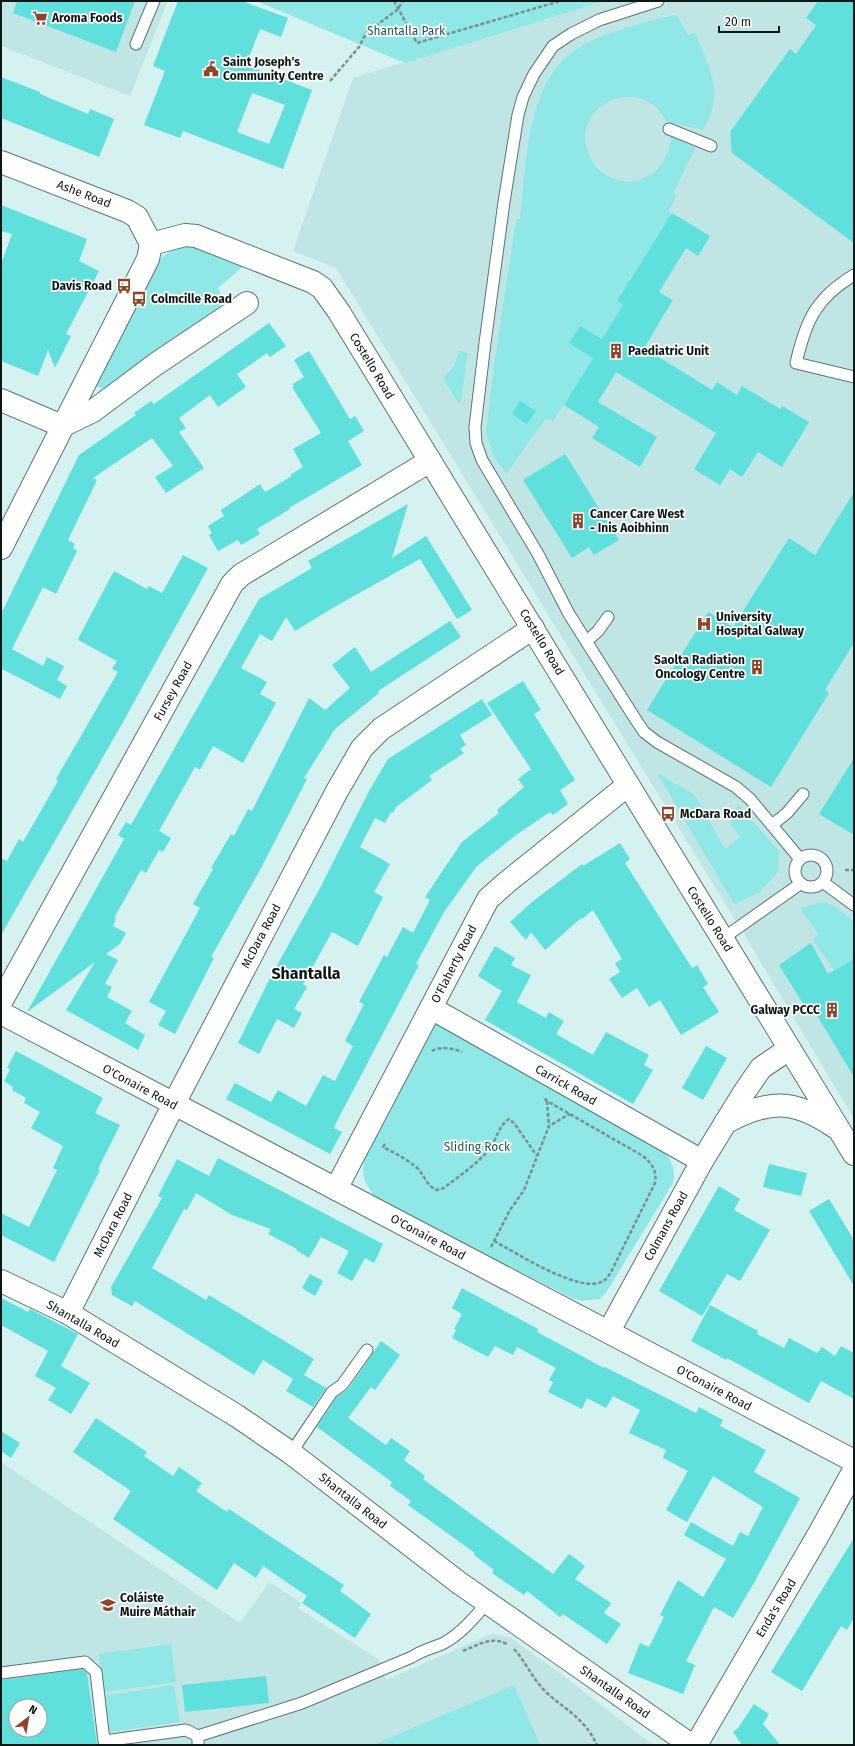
<svg xmlns="http://www.w3.org/2000/svg" width="855" height="1746" viewBox="0 0 855 1746" font-family="'Fira Sans',sans-serif">
	<rect width="100%" height="100%" fill="#d5f2f0"/>
	<g fill="#bfe6e4" fill-rule="evenodd">
		<polygon points="1,1 168,1 130,96 1,46"/>
		<polygon points="604,1 854,1 854,1119 751,946 336,268 293,251 353,78"/>
		<path d="M1 1462 240 1623 269 1582 302 1603 298 1608 378 1659 386 1680 489 1635 497 1634 511 1638 565 1677 653 1745H1ZM16 1706H40V1730H16Z"/>
	</g>
	<g fill="#8fe8e5">
		<polygon points="256,1 604,1 405,63"/>
		<path d="M674 15 678 17 688 35 695 33C710 68 725 94 703 130L667 122C639 68 562 110 592 161 598 171 609 179 621 181 649 186 670 162 671 136L695 148 674 192 676 198 668 211 672 213 617 301 623 305 602 339 580 326 569 343 593 358 553 422 546 418 506 474 494 457 486 433 494 365 516 220 520 219C526 168 526 83 574 51 604 31 640 24 674 15Z"/>
		<path d="M186 246H194L245 265 218 288C222 296 223 300 219 308L106 390 96 386 95 382 157 261 172 250Z"/>
		<polygon points="459,351 468,353 461,401 459,404 445,382 444,377 454,366"/>
		<polygon points="657,773 695,795 725,849 740,837 731,825 738,805 779,851 778,872 760,892 734,904"/>
		<polygon points="823,902 833,905 854,921 854,959 834,970 813,940 818,934 800,908"/>
		<path d="M437 1024H444L664 1150C672 1163 676 1168 673 1183L607 1291 600 1299 582 1301 572 1298 376 1199C366 1183 360 1178 365 1159L429 1029Z"/>
		<polygon points="171,1644 176,1682 104,1692 99,1654"/>
		<polygon points="174,1685 180,1722 108,1732 103,1696"/>
		<polygon points="514,1685 540,1745 373,1745"/>
	</g>
	<g fill="#5fe0dc" fill-rule="evenodd">
		<polygon points="17,1 135,1 116,52 13,13"/>
		<path d="M178 1H242L288 18 281 37 260 29 246 65 312 90 283 169 183 131 180 138 144 125 165 71 153 66ZM252 93 285 105 269 144 237 132Z"/>
		<polygon points="818,1 854,1 854,243 732,153 730,132 790,49 796,54 816,25 806,18"/>
		<polygon points="1,77 40,92 40,94 88,114 90,109 114,119 99,157 1,118"/>
		<polygon points="1,205 87,239 79,261 99,271 66,334 71,336 55,368 48,350 38,376 1,361 1,264 12,234 1,231"/>
		<polygon points="672,213 710,236 698,256 686,248 659,292 673,300 644,348 712,390 717,382 737,395 742,386 780,409 782,406 809,422 782,467 758,452 742,477 730,469 720,485 694,469 716,433 616,372 598,402 657,437 640,467 592,438 599,427 564,405 593,358 569,343 580,326 602,339 623,305 617,301"/>
		<polygon points="269,323 286,346 270,357 267,353 237,374 246,387 218,407 210,395 179,418 186,428 179,432 204,468 166,493 155,477 173,466 152,438 93,478 97,480 68,540 75,544 73,548 77,551 56,594 43,587 12,649 43,666 47,657 64,666 57,680 67,686 60,699 2,669 1,671 1,614 79,455 136,415 134,413 151,401 154,404"/>
		<polygon points="309,351 350,419 355,416 364,431 348,441 362,465 289,508 290,509 257,529 260,534 241,545 238,540 218,551 209,535 212,533 208,526 224,516 221,510 260,484 265,492 292,476 290,475 303,467 293,449 321,433 292,387 294,386 293,384 304,377 294,360"/>
		<polygon points="520,401 536,411 527,424 512,414"/>
		<polygon points="565,454 619,540 594,555 589,547 572,558 523,480"/>
		<polygon points="854,492 854,643 825,690 829,693 771,787 647,710 708,612 733,627 789,538 815,555"/>
		<polygon points="408,504 392,558 426,536 472,610 457,619 420,559 336,606 295,631 286,617 272,641 260,634 241,668 267,682 260,694 276,703 243,763 213,746 200,770 195,767 159,831 171,838 163,852 159,850 146,873 141,870 114,918 116,919 113,926 126,933 120,944 106,954 118,960 105,984 112,987 107,997 132,1011 125,1023 145,1035 138,1050 66,1010 95,962 27,1012 124,839 118,835 126,822 131,825 259,599 312,568 308,561"/>
		<polygon points="183,555 208,568 123,722 1,935 1,858 7,861 19,839 23,842 58,781 56,779 118,672 112,669 117,661 78,640 79,637 114,571 147,589 149,586 162,593"/>
		<polygon points="450,621 461,637 378,691 379,693 335,729 304,778 307,779 260,870 211,957 214,958 175,1034 158,1025 166,1011 149,1002 200,908 193,904 213,869 211,868 231,834 234,836 248,809 252,811 309,698 325,710 350,688 332,665 355,647 371,672"/>
		<polygon points="523,681 541,710 534,714 575,780 560,790 568,804 553,815 550,812 516,835 477,866 444,912 416,964 419,965 337,1121 334,1128 342,1132 330,1154 226,1099 235,1083 271,1102 278,1090 306,1106 323,1075 335,1081 353,1046 345,1041 364,1004 359,1002 384,955 387,957 403,927 413,933 430,900 425,897 462,842 499,813 497,810 524,787 518,779 531,769 487,703"/>
		<polygon points="482,699 492,715 460,735 466,745 460,749 464,753 429,776 432,780 396,807 393,813 391,812 385,823 375,818 360,847 390,864 374,892 383,897 358,946 332,932 303,984 307,987 294,1009 302,1013 294,1028 277,1019 259,1054 238,1043 270,978 320,888 369,791 388,759"/>
		<polygon points="854,758 854,835 819,814"/>
		<polygon points="620,843 630,859 625,863 692,968 697,965 708,984 703,987 719,1012 681,1035 660,1000 649,1007 637,988 622,998 609,979 620,972 615,963 622,959 593,910 582,919 581,918 545,950 531,932 526,940 510,922 532,902 582,864 583,866"/>
		<polygon points="811,943 828,974 854,959 854,1077 813,1009 808,1012 779,965"/>
		<polygon points="495,946 515,958 511,965 531,975 517,1002 546,1018 549,1012 564,1021 556,1034 593,1055 606,1032 649,1055 644,1065 653,1070 633,1104 485,1020 502,991 478,976"/>
		<polygon points="706,1046 727,1058 703,1100 682,1088"/>
		<polygon points="16,1051 103,1098 95,1113 120,1125 98,1169 100,1170 54,1262 1,1235 1,1213 29,1227 57,1170 53,1168 63,1146 31,1128 40,1112 24,1103 26,1098 12,1090 13,1087 4,1081 10,1069 7,1068"/>
		<polygon points="218,1158 383,1244 374,1263 365,1258 352,1281 337,1273 349,1251 321,1237 309,1258 296,1250 297,1249 268,1234 271,1229 232,1215 196,1193 187,1210 184,1209 152,1268 206,1300 209,1295 314,1359 304,1375 326,1388 313,1407 286,1391 293,1379 263,1360 254,1375 135,1301 132,1306 112,1295 111,1287 162,1198 158,1196 177,1159 209,1176"/>
		<polygon points="769,1164 807,1173 801,1196 763,1187"/>
		<polygon points="719,1186 740,1199 734,1210 770,1230 740,1281 727,1274 702,1316 659,1291"/>
		<polygon points="829,1199 854,1240 854,1286 809,1211"/>
		<polygon points="310,1274 323,1281 315,1296 302,1288"/>
		<polygon points="462,1288 538,1329 537,1332 604,1368 605,1367 696,1413 699,1407 723,1420 720,1426 766,1450 754,1472 800,1498 754,1583 733,1618 714,1607 686,1661 695,1665 683,1694 628,1673 640,1643 649,1647 664,1617 660,1615 678,1580 703,1597 726,1559 684,1535 691,1522 733,1546 740,1532 748,1536 763,1507 713,1476 687,1522 666,1510 688,1471 663,1458 666,1450 629,1433 640,1410 613,1396 606,1408 587,1398 582,1409 548,1392 553,1382 549,1380 556,1368 517,1347 513,1355 495,1346 488,1357 452,1338 456,1330 454,1329 462,1314 452,1308"/>
		<polygon points="1,1298 28,1312 30,1309 78,1334 61,1366 90,1383 71,1414 48,1400 56,1388 35,1376 48,1351 1,1325"/>
		<polygon points="710,1305 758,1331 757,1334 784,1348 789,1338 817,1353 822,1347 835,1356 841,1346 854,1353 854,1399 821,1381 809,1403 727,1358 726,1360 691,1341"/>
		<polygon points="381,1341 400,1355 375,1390 371,1387 348,1418 386,1445 391,1438 410,1451 404,1460 425,1476 423,1479 553,1574 569,1554 585,1566 575,1579 611,1603 604,1613 621,1624 607,1644 563,1614 560,1617 527,1591 524,1595 492,1573 494,1570 474,1555 475,1553 408,1505 411,1501 390,1486 392,1482 317,1427 337,1397 348,1389"/>
		<polygon points="96,1418 147,1452 144,1456 173,1476 179,1467 202,1483 196,1491 227,1512 229,1509 344,1585 340,1591 371,1614 355,1638 302,1603 307,1596 263,1566 256,1578 234,1563 217,1590 113,1519 131,1491 73,1452"/>
		<polygon points="1,1431 20,1443 11,1458 1,1451"/>
		<polygon points="854,1538 854,1618 847,1630 841,1626 802,1691 771,1672"/>
		<path d="M83 1669 87 1674 97 1745H1V1680ZM16 1706H40V1730H16Z"/>
		<polygon points="266,1676 269,1703 185,1712 182,1685"/>
		<polygon points="754,1704 769,1714 763,1724 780,1745 742,1745 733,1732 738,1728"/>
	</g>
	<g fill="none" stroke-linecap="round" stroke-linejoin="round">
		<g stroke="#5a7473" stroke-width="13">
			<g id="service">
				<polyline points="658,1 599,20 571,34 553,46 534,74 523,97 518,115 504,202 485,343 475,427 476,443 482,460 538,554 569,614 634,717 644,732 657,742 736,787 750,799 800,859"/>
				<polyline points="136,44 154,1"/>
				<polyline points="669,129 711,146"/>
				<path d="M854 275C816 298 806 320 796 363L854 377"/>
				<polyline points="587,641 598,631 608,617"/>
				<polyline points="772,825 787,813 803,794"/>
				<circle cx="811" cy="871" r="16"/>
				<polyline points="824,883 854,905"/>
				<polyline points="722,939 800,884"/>
				<polyline points="291,1453 332,1392 342,1385 367,1350"/>
				<polyline points="1,1673 85,1662 96,1672 104,1741 186,1730 198,1736"/>
				<path d="M198 1745V1736L302 1703 412 1657C422 1650 433 1648 444 1643 459 1635 477 1616 487 1602"/>
			</g>
		</g>
		<g stroke="#5a7473" stroke-width="24">
			<g id="minor">
				<polyline points="1,162 127,211 137,217 151,244"/>
				<polyline points="151,244 185,235 196,236 313,282 322,288 339,312 854,1154"/>
				<polyline points="1,400 62,426 93,411 156,364 247,303"/>
				<polyline points="1,548 148,259 151,244"/>
				<polyline points="1,1002 232,584 241,575 430,461"/>
				<polyline points="431,1008 702,1161"/>
				<polyline points="1,1013 854,1461"/>
				<path d="M725 1123C769 1099 794 1099 835 1127"/>
				<polyline points="336,1189 488,899 506,883 628,785"/>
				<polyline points="68,1313 180,1092 337,791 362,748 381,729 533,628"/>
				<polyline points="609,1331 702,1161 745,1091 761,1068 789,1049"/>
				<polyline points="696,1745 820,1532 854,1470"/>
			</g>
		</g>
		<g stroke="#5a7473" stroke-width="24">
			<polyline id="tertiary" points="1,1281 68,1313 237,1416 291,1453 458,1582 691,1745"/>
		</g>
		<g stroke="#7b908f" stroke-width="2.5" stroke-dasharray="4 2" stroke-linecap="butt">
			<polyline points="394,1 417,43 560,1"/>
			<polyline points="330,81 359,47 366,33 397,10 403,1"/>
			<polyline points="845,870 854,870"/>
			<path d="M432 1051C440 1046 453 1048 462 1052"/>
			<polyline points="547,1101 549,1126"/>
			<path d="M385 1144 383 1147C395 1153 406 1159 416 1167 425 1175 426 1186 437 1190L444 1188C460 1175 481 1162 492 1145 497 1137 500 1124 509 1119L514 1123 537 1156"/>
			<path d="M494 1241C515 1252 581 1295 603 1281 606 1280 608 1276 610 1274L655 1183C657 1170 652 1164 643 1156L547 1101 543 1097"/>
			<polyline points="491,1247 510,1210 524,1190 549,1126 570,1114"/>
			<path d="M514 1649C526 1662 533 1680 547 1693 567 1711 585 1719 597 1745"/>
			<path d="M463 1651C478 1645 491 1636 507 1644"/>
		</g>
		<use href="#service" stroke="#fff" stroke-width="11"/>
		<use href="#minor" stroke="#fff" stroke-width="22"/>
		<use href="#tertiary" stroke="#fff" stroke-width="22"/>
	</g>
	<defs>
		<g id="supermarket-bare" transform="scale(1.2)"><path d="M-6-5.5h2.5l.6 2H6L4.5 2H-2.5L-4.4-4H-6ZM-1.5 3.2a1.3 1.3 0 1 0 .1 0ZM3 3.2a1.3 1.3 0 1 0 .1 0Z" fill="#8d4526" stroke="#fff" stroke-width="2.5" paint-order="stroke"/></g>
		<g id="civic-bare" transform="scale(1.2)"><path d="M-.6-6.5H3V-4.5H.6V-3L4-1V1h2V6H-6V1h2V-1L-.6-3ZM-1.2 2.5V6h2.4V2.5Z" fill="#8d4526" stroke="#fff" stroke-width="2.5" paint-order="stroke"/></g>
		<g id="bus-bare" transform="scale(1.2)"><path d="M-5-6H5V4H4V6H2V4H-2V6H-4V4H-5ZM-3.5-4V0h7V-4ZM-3.5 1.2v1.5H-2V1.2ZM2 1.2v1.5H3.5V1.2Z" fill="#8d4526" stroke="#fff" stroke-width="2.5" paint-order="stroke"/></g>
		<g id="building-bare" transform="scale(1.2)"><path d="M-4-6H4V6H1V3H-1V6H-4ZM-2.5-4.3h1.7v1.8h-1.7ZM.8-4.3h1.7v1.8H.8ZM-2.5-1h1.7V.8h-1.7ZM.8-1h1.7V.8H.8Z" fill="#8d4526" stroke="#fff" stroke-width="2.5" paint-order="stroke"/></g>
		<g id="hospital-bare" transform="scale(1.2)"><path d="M-5-5h3v3.5h4V-5h3V5h-3V1.5h-4V5h-3Z" fill="#8d4526" stroke="#fff" stroke-width="2.5" paint-order="stroke"/></g>
		<g id="school-bare" transform="scale(1.2)"><path d="M0-5L7-2L0 1L-7-2ZM-4 1L0 2.5L4 1V4Q0 6-4 4Z" fill="#8d4526" stroke="#fff" stroke-width="2.5" paint-order="stroke"/></g>
	</defs>
	<g fill-rule="evenodd">
		<use href="#supermarket-bare" x="40" y="18"/>
		<use href="#civic-bare" x="211" y="69"/>
		<use href="#bus-bare" x="124" y="286"/>
		<use href="#bus-bare" x="139" y="299"/>
		<use href="#building-bare" x="616" y="351"/>
		<use href="#building-bare" x="578" y="521"/>
		<use href="#hospital-bare" x="704" y="624"/>
		<use href="#building-bare" x="757" y="667"/>
		<use href="#bus-bare" x="668" y="814"/>
		<use href="#building-bare" x="832" y="1010"/>
		<use href="#school-bare" x="108" y="1605"/>
	</g>
	<g text-anchor="middle" stroke-width="3.5" stroke-linejoin="round" paint-order="stroke">
		<g font-size="12" font-weight="bold" fill="#0c1716" stroke="#fff" text-anchor="start">
			<text x="52" y="22">Aroma Foods</text>
			<text x="223" y="66">Saint Joseph's<tspan x="223" dy="14">Community Centre</tspan></text>
			<text x="112" y="290" text-anchor="end">Davis Road</text>
			<text x="151" y="303">Colmcille Road</text>
			<text x="628" y="355">Paediatric Unit</text>
			<text x="590" y="518">Cancer Care West<tspan x="590" dy="14">- Inis Aoibhinn</tspan></text>
			<text x="716" y="621">University<tspan x="716" dy="14">Hospital Galway</tspan></text>
			<text x="745" y="664" text-anchor="end">Saolta Radiation<tspan x="745" dy="14">Oncology Centre</tspan></text>
			<text x="680" y="818">McDara Road</text>
			<text x="820" y="1014" text-anchor="end">Galway PCCC</text>
			<text x="120" y="1602">Coláiste<tspan x="120" dy="14">Muire Máthair</tspan></text>
		</g>
		<g font-size="12" fill="#215856" stroke="#fff">
			<text x="406" y="35">Shantalla Park</text>
			<text x="477" y="1151">Sliding Rock</text>
		</g>
		<g font-size="12" fill="#0c1716" stroke="#fff">
			<text transform="translate(84 194) rotate(21)" y="4">Ashe Road</text>
			<text transform="translate(372 366) rotate(59)" y="4">Costello Road</text>
			<text transform="translate(542 642) rotate(59)" y="4">Costello Road</text>
			<text transform="translate(173 691) rotate(-61)" y="4">Fursey Road</text>
			<text transform="translate(710 919) rotate(58)" y="4">Costello Road</text>
			<text transform="translate(261 936) rotate(-62)" y="4">McDara Road</text>
			<text transform="translate(454 964) rotate(-63)" y="4">O'Flaherty Road</text>
			<text transform="translate(566 1085) rotate(30)" y="4">Carrick Road</text>
			<text transform="translate(140 1087) rotate(28)" y="4">O'Conaire Road</text>
			<text transform="translate(113 1225) rotate(-63)" y="4">McDara Road</text>
			<text transform="translate(666 1226) rotate(-61)" y="4">Colmans Road</text>
			<text transform="translate(428 1237) rotate(28)" y="4">O'Conaire Road</text>
			<text transform="translate(83 1324) rotate(30)" y="4">Shantalla Road</text>
			<text transform="translate(714 1388) rotate(28)" y="4">O'Conaire Road</text>
			<text transform="translate(353 1501) rotate(38)" y="4">Shantalla Road</text>
			<text transform="translate(776 1608) rotate(-59)" y="4">Enda's Road</text>
			<text transform="translate(615 1692) rotate(35)" y="4">Shantalla Road</text>
		</g>
		<g font-size="16" font-weight="bold" fill="#0c1716" stroke="#fff">
			<text x="306" y="979">Shantalla</text>
		</g>
	</g>
	<rect width="855" height="1746" fill="none" stroke="#0c1716" stroke-width="4"/>
	<g transform="translate(28 1718) rotate(31)"><circle r="19" fill="#ffffff" stroke="#9ea2a2"/>
	<path d="M0-3L7 15L0 10L-7 15Z" fill="#8d4526"/>
	<text y="-6" font-size="11" font-weight="bold" text-anchor="middle" fill="#0c1716">N</text>
	</g>
	<path d="M719 26v6h60v-6" fill="none" stroke="#0c1716" stroke-width="2"/>
	<text x="725" y="26" font-size="12" fill="#0c1716" stroke="#ffffff" stroke-width="3" paint-order="stroke">20 m</text>
</svg>
